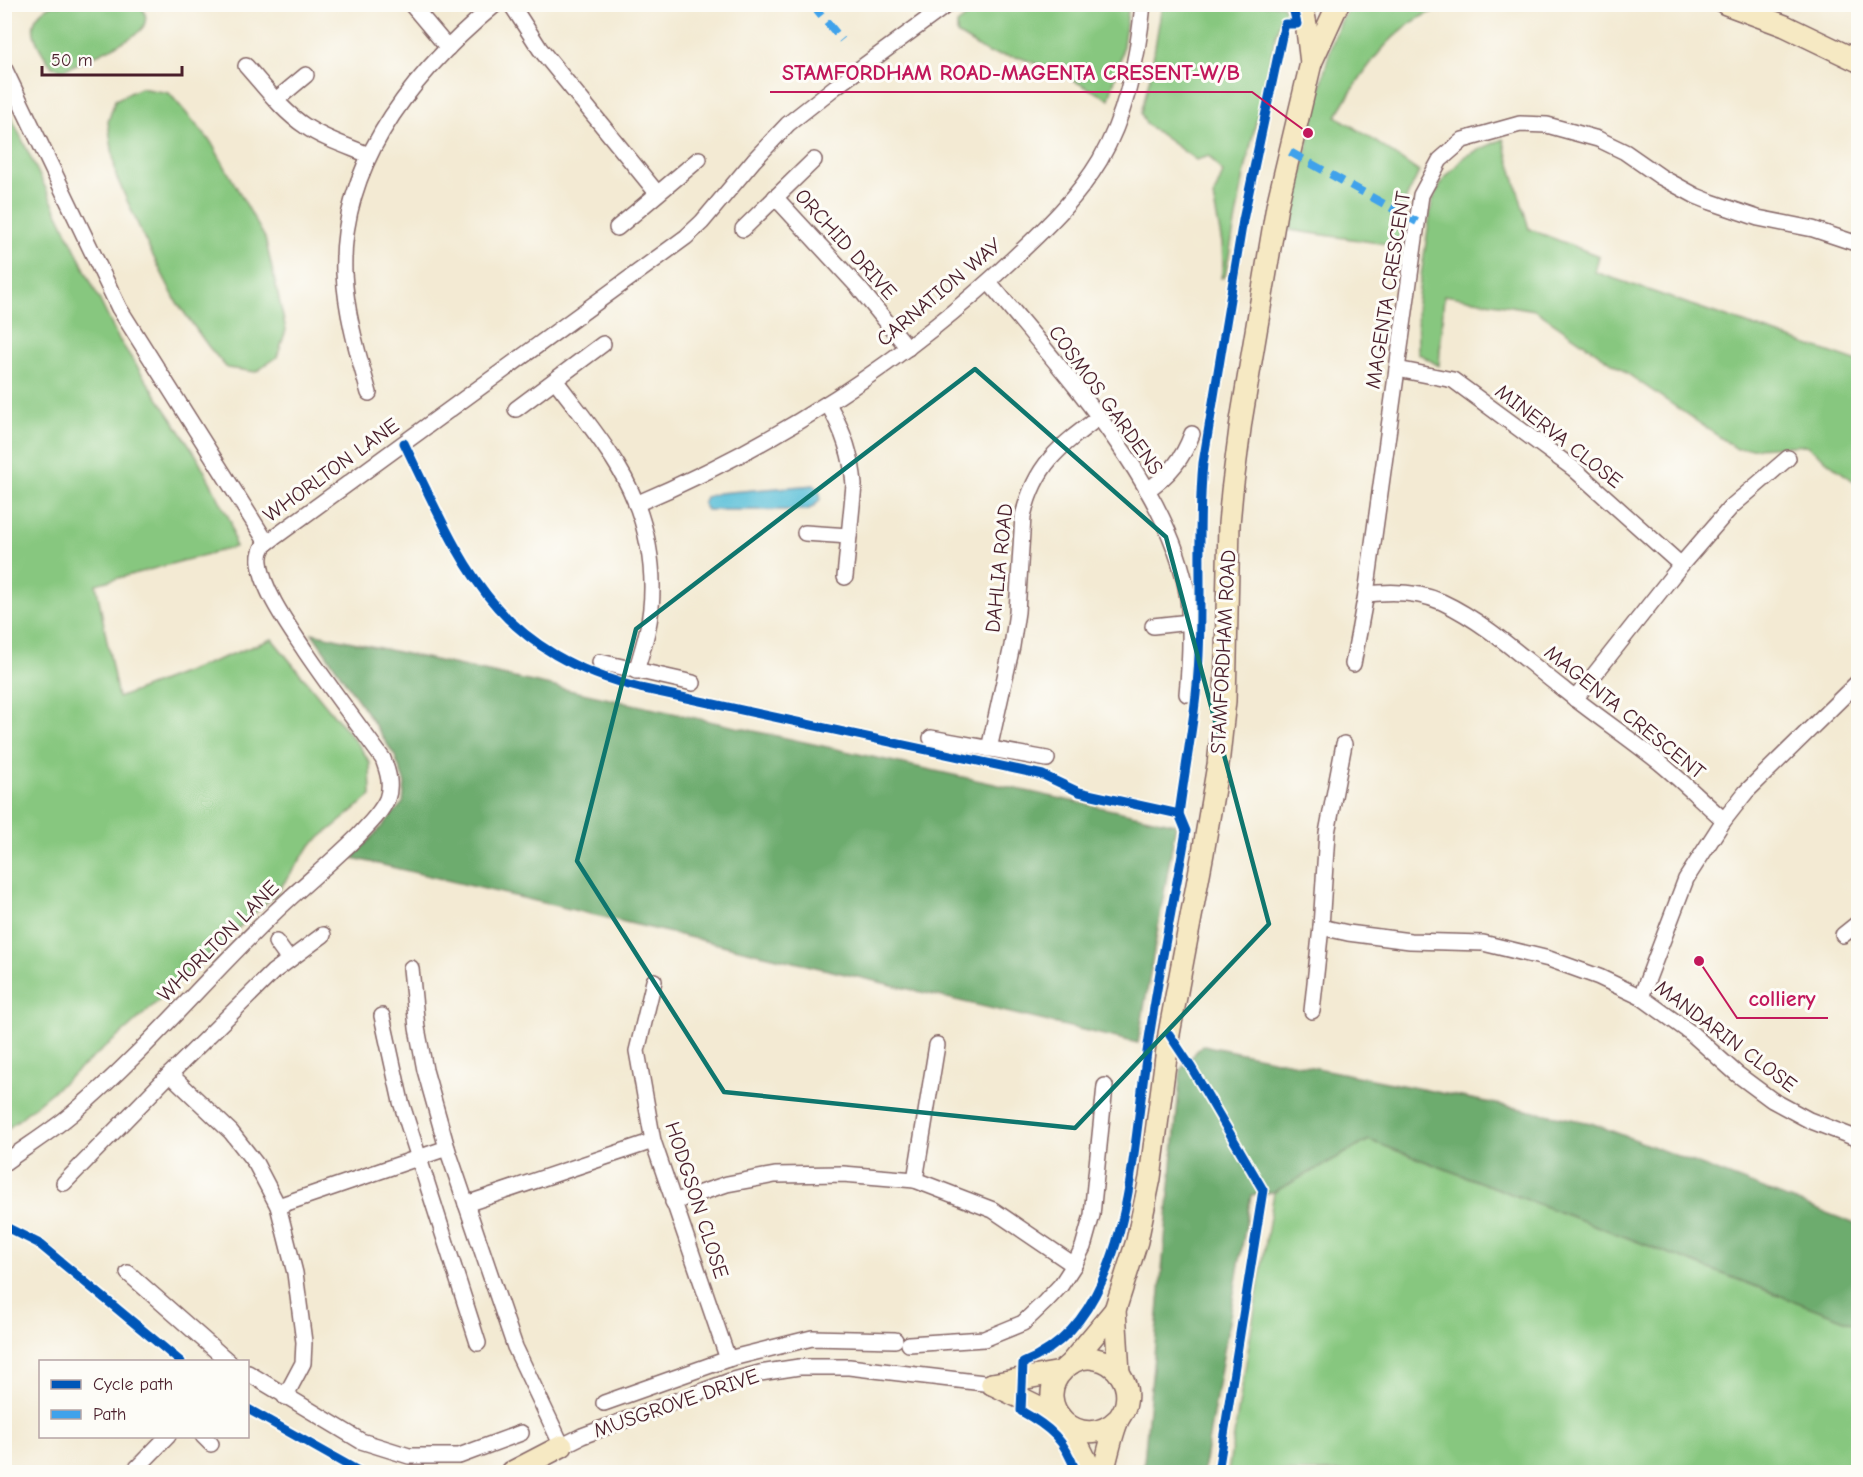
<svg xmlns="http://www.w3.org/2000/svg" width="1863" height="1477" viewBox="0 0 1863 1477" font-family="'Comic Neue',sans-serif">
	<rect width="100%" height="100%" fill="#fdfcf7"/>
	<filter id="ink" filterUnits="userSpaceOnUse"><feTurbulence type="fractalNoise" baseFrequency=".0167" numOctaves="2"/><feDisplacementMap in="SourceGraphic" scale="12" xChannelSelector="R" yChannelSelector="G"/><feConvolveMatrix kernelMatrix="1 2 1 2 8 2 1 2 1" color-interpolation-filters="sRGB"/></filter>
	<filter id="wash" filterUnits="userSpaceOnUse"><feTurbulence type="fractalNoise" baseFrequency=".008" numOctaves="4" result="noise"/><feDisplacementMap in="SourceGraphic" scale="24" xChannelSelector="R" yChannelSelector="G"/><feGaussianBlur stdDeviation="1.35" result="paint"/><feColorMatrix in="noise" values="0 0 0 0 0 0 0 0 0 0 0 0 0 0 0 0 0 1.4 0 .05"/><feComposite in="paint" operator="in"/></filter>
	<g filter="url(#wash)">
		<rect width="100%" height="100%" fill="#f3ead3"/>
		<g fill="#87c77f" stroke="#687355" stroke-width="1.5">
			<polygon points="983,4 1129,5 1121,58 1109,99 1055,71 1021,58 988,53 957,34 957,24"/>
			<path d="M52 5H141C145 11 148 19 143 27 137 39 79 62 64 70L52 67C36 45 20 20 52 5Z"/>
			<polygon points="1162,5 1282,5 1288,16 1281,17 1276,34 1244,175 1225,277 1221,278 1223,264 1222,243 1213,197 1223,173 1209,156 1196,160 1146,124 1141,113 1150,77"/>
			<path d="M1351 5H1456C1397 14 1365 69 1336 116L1369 137 1419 172 1405 201 1399 246 1290 230C1300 182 1309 134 1321 86 1328 58 1334 28 1351 5Z"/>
			<polygon points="140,88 169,93 211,142 265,238 286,330 277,357 256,372 227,368 208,346 176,301 144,238 116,176 108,122 115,100"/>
			<polygon points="4,102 118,338 196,455 231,522 235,547 96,584 118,698 272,639 360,747 370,763 371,796 310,846 276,894 126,1030 5,1131"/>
			<polygon points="1503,139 1529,229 1599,256 1595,272 1858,362 1858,485 1806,445 1737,449 1535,310 1444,295 1439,366 1418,353 1417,303 1432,202 1443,180 1465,156"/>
			<polygon points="1369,1140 1858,1325 1858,1472 1228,1472 1274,1192"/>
		</g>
		<g fill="#6dac6e" stroke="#5c664c" stroke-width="1.5">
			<path d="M312 633C600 698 888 760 1176 824L1138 1043 353 858 403 803 405 783 395 756 371 719Z"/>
			<polygon points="1202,1045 1591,1123 1858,1225 1858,1325 1369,1140 1274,1192 1251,1195 1203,1472 1143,1472 1181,1069"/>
		</g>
		<path fill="#5abfd8" stroke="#526f82" stroke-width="1.5" d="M814 485C826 497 820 503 807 510H707L703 504 706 497 718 493Z"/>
	</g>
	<g filter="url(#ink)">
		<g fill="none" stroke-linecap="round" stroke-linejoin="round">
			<g stroke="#856666" stroke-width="18">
				<g id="street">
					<polyline points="411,4 448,48"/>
					<polyline points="511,4 540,49 657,193"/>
					<path d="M246 66C264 86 282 111 305 126 324 139 347 146 369 155"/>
					<polyline points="4,68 119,308 267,543"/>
					<polyline points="276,100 306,75"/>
					<polyline points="775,197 859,288 908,348"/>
					<polyline points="617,228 699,159"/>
					<polyline points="743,229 814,160"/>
					<path d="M989 282C1059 368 1172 486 1188 599 1192 631 1190 663 1187 694"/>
					<polyline points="1397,369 1453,380 1574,469 1681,565"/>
					<path d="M555 380C576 408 599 435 617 465 647 514 660 575 647 632 644 645 640 658 636 671"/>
					<path d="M369 393C358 354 346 314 344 273 340 161 415 71 496 4"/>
					<path d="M828 404C843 430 852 455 854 485L845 577"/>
					<polyline points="516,409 603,344"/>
					<path d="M1147 490C1169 476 1183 459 1192 434"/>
					<path d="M636 504C776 445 907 360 1017 255 1048 226 1078 197 1100 160 1127 113 1138 58 1143 4"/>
					<polyline points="805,533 849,536"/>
					<polyline points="1366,594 1421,195 1440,160 1463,140 1520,124 1547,125 1598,139 1625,152 1661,177 1696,196 1711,202 1758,218 1813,229 1858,244"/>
					<polyline points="1153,626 1190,622"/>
					<polyline points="600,662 693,683"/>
					<path d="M1353 664 1366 594C1391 591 1418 591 1442 602 1487 623 1525 660 1564 690 1595 715 1628 737 1659 762 1681 780 1702 801 1724 820"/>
					<polyline points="1575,699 1681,565 1731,507 1788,458"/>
					<polyline points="931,738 1047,759"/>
					<path d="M989 749 1012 646 1017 612 1023 516C1035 465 1059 447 1098 418"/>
					<polyline points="1321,927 1327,833 1344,744"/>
					<polyline points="1843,935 1858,923"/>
					<polyline points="276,942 289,960"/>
					<polyline points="411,968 417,1028 425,1070 447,1148 515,1347 562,1446 582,1436 730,1381 760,1373 799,1367 849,1367 992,1384"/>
					<polyline points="654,981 637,1051 653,1141 728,1359"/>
					<polyline points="1641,997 1686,879 1724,820 1746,792 1858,682"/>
					<polyline points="1312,1011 1321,927 1348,933 1410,941 1483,943 1549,959 1599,977 1641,997 1691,1033 1737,1074 1772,1100 1809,1120 1858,1139"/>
					<polyline points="382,1016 401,1102 478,1343"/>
					<polyline points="170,1074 231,1132 256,1164 278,1206 295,1273 304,1342 303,1363 285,1397"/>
					<path d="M4 1163C27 1146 52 1131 74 1112 146 1051 207 977 275 912 302 886 332 862 359 835 369 824 381 813 387 799 392 785 388 772 383 759 357 723 330 688 305 651 290 628 262 590 260 562 259 555 261 550 264 545L686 237 702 222 754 160 788 124 835 87 948 4"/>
					<polyline points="915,1180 937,1045"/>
					<polyline points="64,1183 170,1074 273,972 323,935"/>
					<polyline points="673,1202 727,1184 775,1175 843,1174 915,1180 993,1210 1074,1265"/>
					<polyline points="466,1204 653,1141"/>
					<polyline points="278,1206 447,1148"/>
					<polyline points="128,1273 229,1362"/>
					<polyline points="909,1344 984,1339 1023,1323 1045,1302 1061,1285 1074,1265 1083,1247 1092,1215 1105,1086"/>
					<polyline points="248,1373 361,1441 409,1456 459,1456 521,1433"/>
					<polyline points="604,1403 728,1359 812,1338 895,1340"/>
					<polyline points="203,1436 211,1444"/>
					<polyline points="133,1472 168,1436"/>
				</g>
			</g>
			<g stroke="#856666" stroke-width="24">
				<g id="secondary">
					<polyline points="1302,4 1307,30 1311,63"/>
					<polyline points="1726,4 1785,26 1858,61"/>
					<polyline points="1070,1364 1115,1310"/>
					<polyline points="1119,1373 1115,1310 1137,1241 1150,1178 1169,1034 1203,853 1218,765 1225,701 1229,524 1232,491 1241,421 1277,206 1311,63 1338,4"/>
					<polyline points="992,1384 1060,1417"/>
					<polyline points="992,1384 1061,1372"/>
					<polyline points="1069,1426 1092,1472"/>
					<polyline points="512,1472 562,1446"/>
					<path d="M1103 1472C1107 1458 1112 1433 1118 1420 1121 1414 1125 1410 1126 1403 1130 1383 1117 1363 1096 1359 1084 1356 1072 1361 1063 1370 1029 1404 1081 1456 1118 1419"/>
				</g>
			</g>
			<use href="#street" stroke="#fff" stroke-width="15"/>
			<use href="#secondary" stroke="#f6e9c3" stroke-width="21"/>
			<g stroke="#40a2eb" stroke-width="8" stroke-dasharray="15 8" stroke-linecap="butt">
				<polyline points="812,4 842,40"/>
				<polyline points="1290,152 1417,222"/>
			</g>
			<g stroke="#fdfcf7" stroke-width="13">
				<g id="cycleway">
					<path d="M404 443C465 569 493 650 640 688L1043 775 1079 792 1179 814"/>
					<polyline points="1169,1034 1191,1067 1263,1190 1218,1472"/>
					<polyline points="4,1226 38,1243 181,1362"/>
					<polyline points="248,1409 360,1472"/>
					<path d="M1076 1472C1065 1440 1050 1427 1021 1411L1023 1363C1062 1347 1085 1319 1102 1281 1132 1216 1136 1129 1146 1059 1153 1010 1162 960 1171 912 1176 885 1182 858 1186 831L1179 814C1186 761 1197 708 1199 655 1202 591 1197 527 1203 463L1243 220 1282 36 1285 24H1297L1292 4"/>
				</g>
			</g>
			<use href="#cycleway" stroke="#0057b8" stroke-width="9"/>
		</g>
	</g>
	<path fill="none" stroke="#0f766e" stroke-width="4.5" stroke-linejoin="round" d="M975 369 1166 537 1269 924 1075 1128 724 1092 577 861 636 629Z"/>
	<g text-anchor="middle" stroke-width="6" stroke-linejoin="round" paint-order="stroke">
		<g font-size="21" fill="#4a1f2b" stroke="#fdfcf7">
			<text transform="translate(846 244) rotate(48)" y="7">ORCHID DRIVE</text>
			<text transform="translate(1388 290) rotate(-81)" y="7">MAGENTA CRESCENT</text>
			<text transform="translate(939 292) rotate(-40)" y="7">CARNATION WAY</text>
			<text transform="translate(1106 400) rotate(54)" y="7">COSMOS GARDENS</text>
			<text transform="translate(1559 436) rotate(38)" y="7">MINERVA CLOSE</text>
			<text transform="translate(331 470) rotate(-36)" y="7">WHORLTON LANE</text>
			<text transform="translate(999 568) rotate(-84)" y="7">DAHLIA ROAD</text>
			<text transform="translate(1223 652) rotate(-87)" y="7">STAMFORDHAM ROAD</text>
			<text transform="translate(1625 712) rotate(39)" y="7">MAGENTA CRESCENT</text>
			<text transform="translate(218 941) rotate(-45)" y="7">WHORLTON LANE</text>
			<text transform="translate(1726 1036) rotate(37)" y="7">MANDARIN CLOSE</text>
			<text transform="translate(697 1200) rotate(72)" y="7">HODGSON CLOSE</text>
			<text transform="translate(676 1403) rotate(-19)" y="7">MUSGROVE DRIVE</text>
		</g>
	</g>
	<path fill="none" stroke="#c2185b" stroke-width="2" d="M1308 133L1252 92H770M1699 961L1737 1018H1828"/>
	<g fill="#c2185b" stroke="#fdfcf7" stroke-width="2">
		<circle cx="1308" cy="133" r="6"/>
		<circle cx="1699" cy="961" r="6"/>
	</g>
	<g font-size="22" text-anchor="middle" font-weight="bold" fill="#c2185b" stroke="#fdfcf7" stroke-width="6" stroke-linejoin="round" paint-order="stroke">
		<text x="1011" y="80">STAMFORDHAM ROAD-MAGENTA CRESENT-W/B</text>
		<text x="1782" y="1006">colliery</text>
	</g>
	<rect width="1863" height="1477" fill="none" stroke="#fdfcf7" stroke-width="24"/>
	<rect x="39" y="1360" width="210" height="78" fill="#fdfcf7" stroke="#b5a4a5" stroke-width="1.5"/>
	<rect x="51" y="1380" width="30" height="9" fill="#0057b8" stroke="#b5a4a5" stroke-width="1.5"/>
	<text x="93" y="1390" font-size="18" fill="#4a1f2b">Cycle path</text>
	<rect x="51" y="1410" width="30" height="9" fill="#40a2eb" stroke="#b5a4a5" stroke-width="1.5"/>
	<text x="93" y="1420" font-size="18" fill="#4a1f2b">Path</text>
	<path d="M42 66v9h140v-9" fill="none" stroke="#4a1f2b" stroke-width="3"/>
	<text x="51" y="66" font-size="18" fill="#4a1f2b" stroke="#fdfcf7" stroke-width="4.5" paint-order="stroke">50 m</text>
</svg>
